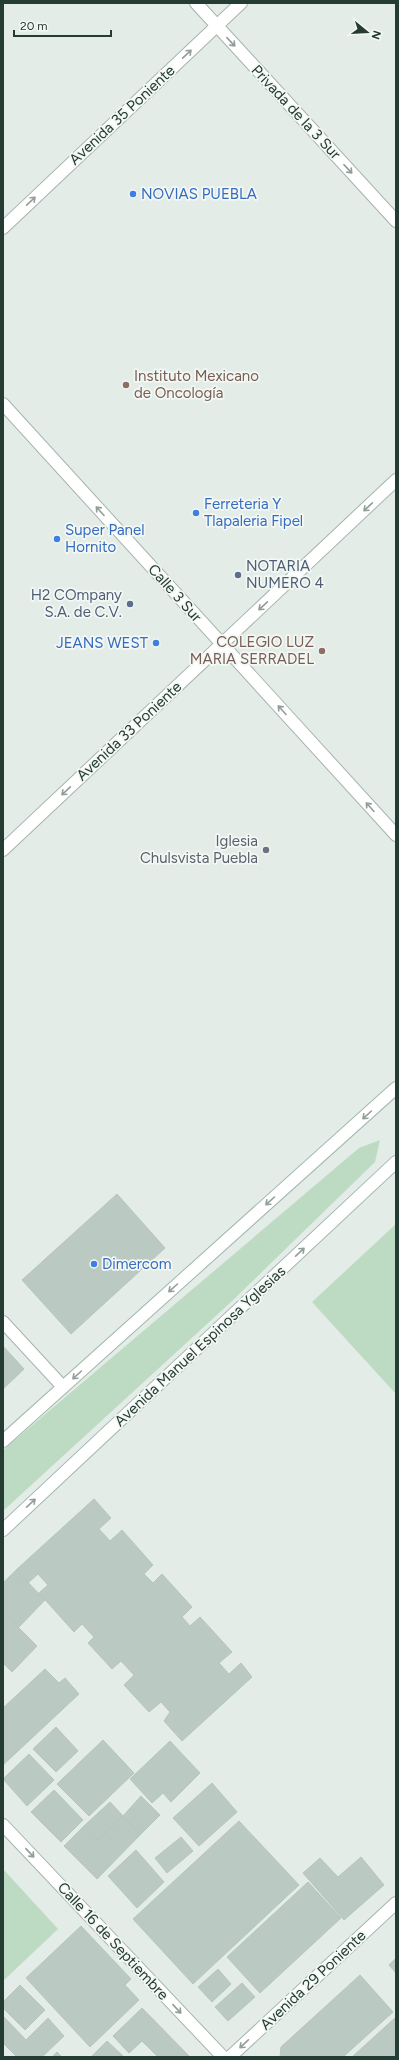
<svg xmlns="http://www.w3.org/2000/svg" width="399" height="2060" viewBox="0 0 399 2060" font-family="Figtree,sans-serif">
	<rect width="100%" height="100%" fill="#e3ece7"/>
	<g fill="#bddbc2">
		<polygon points="380,1140 375,1162 231,1302 3,1511 3,1450 359,1148"/>
		<polygon points="396,1224 396,1394 312,1302"/>
		<polygon points="3,1869 58,1929 3,1981"/>
	</g>
	<g fill="#bbc9c3" stroke="#b6c5bd">
		<polygon points="117,1194 165,1248 71,1334 22,1280"/>
		<polygon points="3,1346 24,1369 3,1389"/>
		<polygon points="94,1499 111,1518 99,1529 110,1541 122,1530 153,1565 144,1574 153,1583 162,1574 192,1607 182,1617 190,1626 200,1617 232,1652 219,1663 229,1674 241,1663 252,1677 182,1741 164,1721 170,1712 161,1702 149,1712 124,1685 134,1675 121,1661 112,1669 88,1643 94,1637 82,1624 74,1632 39,1593 48,1585 38,1574 28,1583 16,1570"/>
		<polygon points="16,1570 45,1600 18,1628 3,1612 3,1583"/>
		<polygon points="3,1612 37,1646 12,1672 3,1663"/>
		<polygon points="45,1669 59,1683 65,1678 79,1694 3,1765 3,1708"/>
		<polygon points="56,1727 78,1751 56,1772 33,1749"/>
		<polygon points="103,1740 134,1773 89,1816 57,1784"/>
		<polygon points="170,1741 200,1773 171,1802 163,1793 152,1803 130,1779"/>
		<polygon points="29,1754 54,1780 27,1806 3,1779"/>
		<polygon points="212,1783 237,1812 199,1846 173,1818"/>
		<polygon points="54,1790 83,1820 61,1842 31,1812"/>
		<polygon points="141,1796 160,1815 140,1835 123,1816"/>
		<polygon points="110,1802 123,1816 98,1840 84,1826"/>
		<polygon points="123,1816 140,1835 97,1879 64,1846 84,1826 98,1840"/>
		<polygon points="239,1821 299,1885 193,1984 133,1919"/>
		<polygon points="181,1837 193,1851 167,1873 155,1858"/>
		<polygon points="136,1850 164,1882 137,1908 108,1876"/>
		<polygon points="361,1857 384,1885 344,1920 303,1873 320,1858 338,1877"/>
		<polygon points="308,1882 341,1918 260,1993 227,1957"/>
		<polygon points="81,1926 131,1979 125,1985 139,2000 90,2047 26,1978"/>
		<polygon points="396,1958 396,1973 389,1965"/>
		<polygon points="218,1969 231,1984 212,2002 198,1987"/>
		<polygon points="360,1975 393,2012 343,2057 280,2057 281,2047"/>
		<polygon points="242,1983 255,1997 228,2021 215,2007"/>
		<polygon points="20,1985 45,2010 25,2030 3,2008 3,2002"/>
		<polygon points="142,2008 190,2057 158,2057 142,2041 129,2053 113,2036"/>
		<polygon points="3,2016 26,2040 48,2018 64,2036 42,2057 17,2057 3,2043"/>
		<polygon points="396,2017 396,2057 352,2057"/>
		<polygon points="107,2041 124,2057 91,2057"/>
		<polygon points="57,2052 62,2057 52,2057"/>
	</g>
	<g fill="none" stroke-linecap="round" stroke-linejoin="round">
		<g stroke="#a6b4ad" stroke-width="14">
			<polyline id="lane" points="3,1322 63,1387"/>
		</g>
		<g stroke="#a6b4ad" stroke-width="14">
			<g id="street">
				<polyline points="196,3 396,221"/>
				<polyline points="3,228 241,3"/>
				<polyline points="3,404 396,835"/>
				<polyline points="3,850 396,480"/>
				<polyline points="3,1825 223,2057"/>
				<polyline points="230,2057 396,1903"/>
			</g>
		</g>
		<g stroke="#a2b7ad" stroke-width="14">
			<g id="secondary">
				<polyline points="3,1441 396,1088"/>
				<polyline points="3,1530 396,1162"/>
			</g>
		</g>
		<use href="#lane" stroke="#fff" stroke-width="12"/>
		<use href="#street" stroke="#fff" stroke-width="12"/>
		<use href="#secondary" stroke="#fff" stroke-width="12"/>
	</g>
	<defs><path id="oneway-shaft" d="M-6 0H5M1.5-3L5.5 0L1.5 3" fill="none" stroke-width="1.6" stroke-linecap="round" stroke-linejoin="round"/></defs>
	<g stroke="#929e99">
		<use href="#oneway-shaft" transform="translate(231 42) rotate(47)"/>
		<use href="#oneway-shaft" transform="translate(187 54) rotate(-43)"/>
		<use href="#oneway-shaft" transform="translate(348 169) rotate(47)"/>
		<use href="#oneway-shaft" transform="translate(31 201) rotate(-43)"/>
		<use href="#oneway-shaft" transform="translate(368 507) rotate(137)"/>
		<use href="#oneway-shaft" transform="translate(100 511) rotate(-132)"/>
		<use href="#oneway-shaft" transform="translate(263 606) rotate(137)"/>
		<use href="#oneway-shaft" transform="translate(282 710) rotate(-132)"/>
		<use href="#oneway-shaft" transform="translate(66 791) rotate(137)"/>
		<use href="#oneway-shaft" transform="translate(370 807) rotate(-132)"/>
		<use href="#oneway-shaft" transform="translate(367 1115) rotate(138)"/>
		<use href="#oneway-shaft" transform="translate(270 1201) rotate(138)"/>
		<use href="#oneway-shaft" transform="translate(300 1252) rotate(-43)"/>
		<use href="#oneway-shaft" transform="translate(173 1288) rotate(138)"/>
		<use href="#oneway-shaft" transform="translate(77 1375) rotate(138)"/>
		<use href="#oneway-shaft" transform="translate(31 1503) rotate(-43)"/>
		<use href="#oneway-shaft" transform="translate(30 1853) rotate(47)"/>
		<use href="#oneway-shaft" transform="translate(177 2009) rotate(47)"/>
		<use href="#oneway-shaft" transform="translate(244 2044) rotate(137)"/>
	</g>
	<g fill="#3f7fe0" stroke="#f3f8f5" stroke-width="1.5">
		<circle cx="133" cy="194" r="4"/>
		<circle cx="196" cy="513" r="4"/>
		<circle cx="57" cy="539" r="4"/>
		<circle cx="156" cy="643" r="4"/>
		<circle cx="94" cy="1264" r="4"/>
	</g>
	<g fill="#8d6e63" stroke="#f3f8f5" stroke-width="1.5">
		<circle cx="126" cy="385" r="4"/>
		<circle cx="322" cy="651" r="4"/>
	</g>
	<g fill="#5c6f8a" stroke="#f3f8f5" stroke-width="1.5">
		<circle cx="238" cy="575" r="4"/>
		<circle cx="130" cy="604" r="4"/>
	</g>
	<circle fill="#6b7280" stroke="#f3f8f5" stroke-width="1.5" cx="266" cy="850" r="4"/>
	<g text-anchor="middle" stroke-width="3.5" stroke-linejoin="round" paint-order="stroke">
		<g font-size="15" fill="#243c33" stroke="#f3f8f5">
			<text transform="translate(296 112) rotate(47)" y="5">Privada de la 3 Sur</text>
			<text transform="translate(122 115) rotate(-43)" y="5">Avenida 35 Poniente</text>
			<text transform="translate(175 593) rotate(48)" y="5">Calle 3 Sur</text>
			<text transform="translate(129 731) rotate(-43)" y="5">Avenida 33 Poniente</text>
			<text transform="translate(200 1346) rotate(-43)" y="5">Avenida Manuel Espinosa Yglesias</text>
			<text transform="translate(113 1941) rotate(47)" y="5">Calle 16 de Septiembre</text>
			<text transform="translate(313 1980) rotate(-43)" y="5">Avenida 29 Poniente</text>
		</g>
		<g font-size="15" fill="#366cbe" stroke="#f3f8f5" text-anchor="start">
			<text x="141" y="199">NOVIAS PUEBLA</text>
			<text x="204" y="509">Ferreteria Y<tspan x="204" dy="17">Tlapaleria Fipel</tspan></text>
			<text x="65" y="535">Super Panel<tspan x="65" dy="17">Hornito</tspan></text>
			<text x="148" y="648" text-anchor="end">JEANS WEST</text>
			<text x="102" y="1269">Dimercom</text>
		</g>
		<g font-size="15" fill="#785e54" stroke="#f3f8f5" text-anchor="start">
			<text x="134" y="381">Instituto Mexicano<tspan x="134" dy="17">de Oncología</tspan></text>
			<text x="314" y="647" text-anchor="end">COLEGIO LUZ<tspan x="314" dy="17">MARIA SERRADEL</tspan></text>
		</g>
		<g font-size="15" fill="#4e5e75" stroke="#f3f8f5" text-anchor="start">
			<text x="246" y="571">NOTARIA<tspan x="246" dy="17">NUMERO 4</tspan></text>
			<text x="122" y="600" text-anchor="end">H2 COmpany<tspan x="122" dy="17">S.A. de C.V.</tspan></text>
		</g>
		<g font-size="15" fill="#5b616d" stroke="#f3f8f5" text-anchor="end">
			<text x="258" y="846">Iglesia<tspan x="258" dy="17">Chulsvista Puebla</tspan></text>
		</g>
	</g>
	<rect width="399" height="2060" fill="none" stroke="#243c33" stroke-width="8"/>
	<g transform="translate(367 32) rotate(108)" stroke="#f3f8f5" stroke-width="3" paint-order="stroke">
	<path d="M0-3L7 15L0 10L-7 15Z" fill="#243c33"/>
	<text y="-6" font-size="11" font-weight="bold" text-anchor="middle" fill="#243c33">N</text>
	</g>
	<path d="M14 30v6h97v-6" fill="none" stroke="#243c33" stroke-width="2"/>
	<text x="20" y="30" font-size="12" fill="#243c33" stroke="#f3f8f5" stroke-width="3" paint-order="stroke">20 m</text>
</svg>
